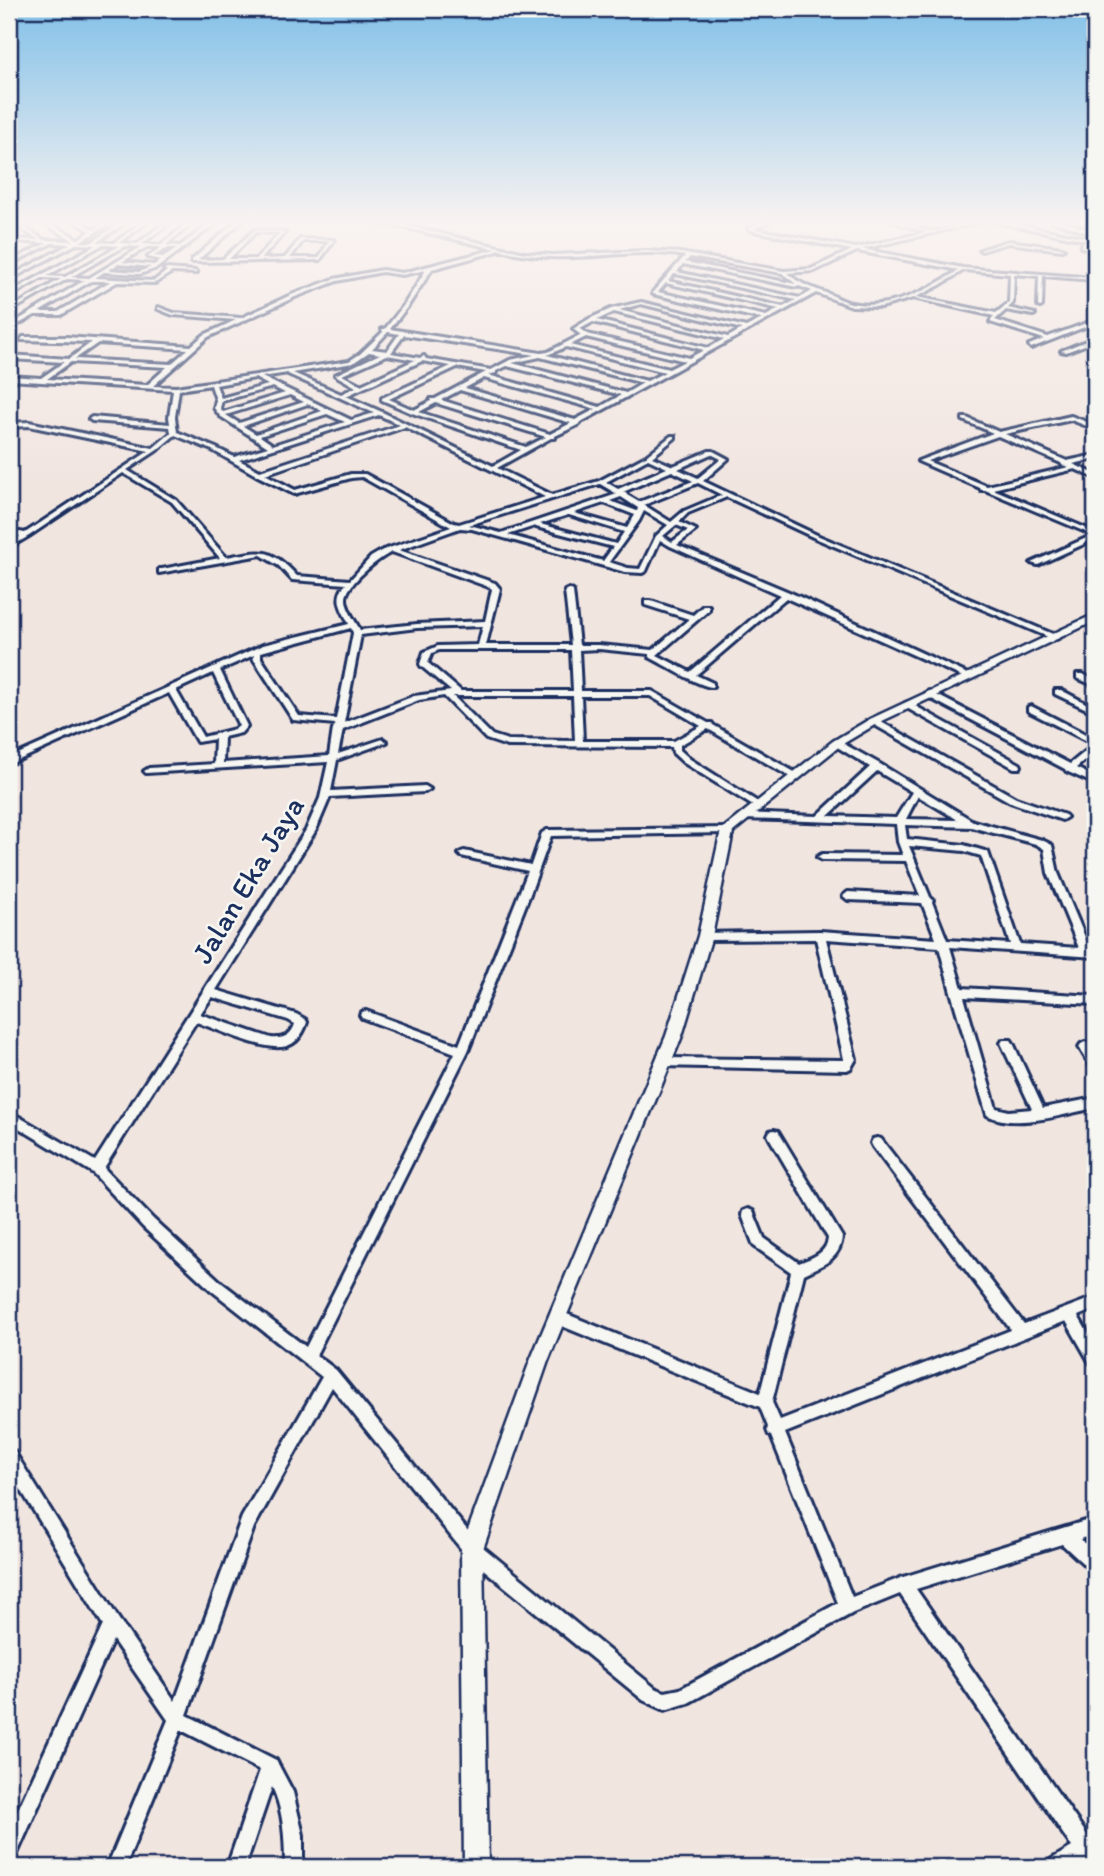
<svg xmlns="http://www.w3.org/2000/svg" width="1104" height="1876" viewBox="0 0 1104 1876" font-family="Itim,sans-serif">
	<rect width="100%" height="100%" fill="#f1e5e0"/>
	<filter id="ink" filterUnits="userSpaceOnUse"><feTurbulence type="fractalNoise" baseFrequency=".0143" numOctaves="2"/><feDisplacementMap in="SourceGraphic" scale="14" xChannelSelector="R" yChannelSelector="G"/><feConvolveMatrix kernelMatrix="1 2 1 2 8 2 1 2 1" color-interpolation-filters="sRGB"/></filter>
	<g filter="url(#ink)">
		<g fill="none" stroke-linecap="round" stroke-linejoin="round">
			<g stroke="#1b2f5e" stroke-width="6">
				<g id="minor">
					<path d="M10 221H15L44 240 74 241 40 221H46L78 239 91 231 73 221H79L94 230 107 221H113L80 242H92L123 221H128L97 242 114 243 144 221H149L119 243 137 244 167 221H172L142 244 161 245 190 221H195L166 245 180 246 214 221H219L157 268 140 274 104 272 95 278 154 281 167 271 164 270 166 269 195 271 197 273 172 272 155 283 117 282 61 315H35L17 325 15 322 85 280 67 279 9 312V309L61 279 42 278 11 296H9V293L96 245 76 244 9 280V277L70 244 52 243 9 265V262L47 243 9 241V239L39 240ZM102 245 119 246 65 277 47 276ZM125 246 141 247 89 278 71 277ZM147 247H161L148 257 161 260 154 265 122 262ZM167 248H177L164 257 154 256ZM118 264 151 267 139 272 109 270ZM91 281H111L58 312H39Z"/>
					<path d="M237 221H242L198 260 223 259 255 230 285 232 261 259 285 258 300 239 334 240 320 260 192 262V260ZM256 232 280 233 256 259H229ZM303 241H329L319 258H290Z"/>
					<path d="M360 221 407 226 525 253 552 255 646 251 680 253 784 271 811 269 852 250 749 230 748 228 764 221H770L754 229 856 248 927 232 891 221C905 221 917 229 930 231 940 232 970 221 986 221L862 249 963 268 1095 278V280L1043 276 1042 306 1040 307 1038 306 1039 276 1014 274 1013 303 1008 308 1035 314 1033 315 1006 310 995 320 1048 337 1095 320V323L1031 348 1029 345 1044 339 990 322 994 316 913 298 881 307 852 306 816 293 581 422 580 424 555 436V438H551L497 468 552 495 599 481 646 456 671 436H675V438L652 457 673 466 709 451H713L728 459 703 481 819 536 1060 637 1056 639H1053L815 538 727 497 688 513 679 522 696 530 677 545 789 592 972 676 968 678H965L786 598 696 675 713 683V687C699 687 664 664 649 657V654L599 649 579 650 581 691H652L708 723H712L713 725 798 774 800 776 798 778H792L708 729 680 745V750L690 759 761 804 763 806 761 808 758 809 684 763 673 753 672 747 507 746 486 739 444 696 419 700 343 730 338 754 383 739 387 742 337 760 331 791 425 786 430 789 425 792 330 797 316 830 216 990 296 1014 305 1019 307 1022C303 1035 295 1046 281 1047 259 1049 217 1029 196 1022L104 1168 153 1219 222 1283 306 1347 455 1053 362 1018 360 1015 362 1012 366 1011 459 1045 528 871 461 856 459 854 461 852 464 851 531 865 542 833 547 830 730 828 732 830 727 833 551 836 530 894 468 1051 316 1355 336 1370 478 1543 655 1688 665 1692 680 1689 838 1603 771 1436 769 1435 767 1430 768 1427 760 1407 552 1322 550 1317 552 1312 557 1310 760 1393 791 1272 754 1246 742 1215 743 1211 748 1209 753 1211 764 1238 799 1263C812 1258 827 1253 828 1238L770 1139 768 1135 770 1131 774 1130 778 1131 842 1237C840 1260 822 1265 804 1274L772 1402 780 1420 1011 1330 873 1147 871 1143 873 1139 877 1138 881 1139 1024 1324 1095 1297V1309L1078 1316 1095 1345V1365L1090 1363 1066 1321 785 1433 852 1597 903 1577 1095 1518V1534L1080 1539 1095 1552V1571L1089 1569 1062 1544 916 1589 1092 1842 1095 1848V1867H1086L1082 1862 1073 1867H1048L1050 1860 1072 1847 900 1594 853 1613 688 1703 665 1710 643 1700 466 1555 332 1387 254 1527 187 1715 276 1760 293 1792 303 1835V1867H285C285 1841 284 1811 272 1787L245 1867H227L260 1770 181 1730 125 1867H107L168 1720 113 1640 16 1856 9 1858V1829L103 1625 9 1470V1449L14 1451 118 1618 175 1701 242 1517 322 1377 212 1291 143 1227 93 1173 9 1122V1111L95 1161 306 830 320 798 328 762 146 773 144 771 149 768 214 764 215 739 197 742 169 693 12 763 9 764V758L263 645 349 624C342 609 333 598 346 584L292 580 279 566 261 555 159 573V569H162L220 558 172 502 123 473 29 536 9 548V543L20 536 9 534V530L25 533 149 451 29 426 9 427V423L29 422 153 448 171 433 170 427 92 421 89 419 92 417 170 424 169 417 173 390 9 380V376L41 378 64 362 9 359V355L69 359 92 342 21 340 23 337H66L191 346 204 335 236 320 173 315 158 309V307L174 313 241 318 291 295 334 279 382 270 402 273 496 249 407 228ZM496 249C514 253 531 256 550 257 595 259 641 248 685 256L653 292V294L762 319 746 327 641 302 611 309 589 319 573 329 581 335 548 352 541 353 390 329 408 306 432 269 498 251ZM857 251 959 270C928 290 890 311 851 303 842 301 835 296 826 293 812 288 799 284 787 273L814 271ZM690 257 782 273 796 284 685 262ZM683 264 797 287 799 286 812 291 800 298 677 272ZM426 270 404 305 385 329H382L383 332 360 354 349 361 176 387 153 386 208 337 295 297 337 281 382 272 402 275ZM964 270 1010 274 1009 303 996 313 916 297 940 285ZM674 274H676L796 300 783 307 668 281ZM666 283 779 309 766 316 658 292ZM641 304 742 329 728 337 619 310ZM614 312 724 339 708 348 597 320ZM593 322 704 350 689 358 587 334 580 329ZM388 332 399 334 387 351 372 349ZM404 335 529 354 534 355 510 360 491 370 426 359 424 356 420 358 391 353ZM586 337 685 361 669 369 570 345ZM98 343 188 349 171 364 75 359ZM566 347 665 372 647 381 547 355ZM369 352 380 354 335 375 356 387 341 394 293 373 353 363ZM387 355 415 360 361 385 342 375ZM540 357 643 383 626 393 512 363ZM422 361 451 366 382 398V400L412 413 521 450 493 466 382 412 346 396ZM71 362 167 367 147 385 47 379ZM507 366 621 395 600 407 488 375 496 373V371ZM457 367 486 372 435 399H431V401L414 410 389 399ZM288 373V374L374 413 351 420 262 377ZM255 378 268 385 221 398 216 385ZM484 378 596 409 575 420 465 388ZM211 385 216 400 214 408 220 416 268 447 234 457 216 448 177 432 175 417 179 390ZM273 387 285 393 223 412 220 408 222 401ZM460 390 571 423 550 434 441 400ZM290 395 304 402 239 423 226 415ZM436 403 546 437 526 447 419 412ZM308 404 322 411 256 434 243 426ZM327 414 345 422 273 445 260 436ZM379 415 400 425 260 471 239 460ZM405 427 545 497 459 524 454 523 365 474H351L295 490 265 474ZM175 435 212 450 256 475 294 494 351 478 362 477 451 527 383 550 371 557 350 580 297 576C269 546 263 551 226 557L176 500 127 470 156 451ZM711 454 721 459 698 478 678 469ZM648 459 667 468 618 489 606 482ZM672 471 693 481 639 502 627 495 626 493 623 492ZM698 483 722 495 684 511 671 522 644 505ZM600 484 617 494 501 533 469 525ZM621 497 638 508 637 511 610 501ZM604 503 635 515 627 528 574 513ZM644 511 668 525 656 536 640 569 628 568 609 562 639 521ZM568 515H569L624 532 616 544 540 524ZM676 525 688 530 672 542 663 536ZM535 526 536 527 613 547 603 561 508 535ZM460 528 472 529 625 572 642 573 646 571 660 540 670 546 780 595 690 672 657 655 709 610V606H703L693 615 651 601H645V605L689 619 653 650 599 645H579L573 591 569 589 565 591 571 645H486L500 589 495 583 399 550ZM392 552 489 587 492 589 485 621 417 624 360 630C356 622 346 609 346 599 346 584 379 558 392 552ZM483 626 478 645 438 646 424 652 420 664 421 666 451 691 414 696 344 723 361 635 417 628ZM351 628 353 633 336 719 299 716 261 658V652ZM439 650H571L573 691H461L428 663 432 653ZM254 655 253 658 293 720 335 724 333 729 329 756 223 763 224 737 241 733 247 726 220 670ZM213 673 239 726 235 729 203 737 176 690ZM453 696H573L575 741 508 740 492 735ZM581 696H650L701 726 674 741H583ZM212 997 288 1020 295 1024C291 1036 283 1039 271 1038L200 1014Z"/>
					<polygon points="991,221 1001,221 1086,238 1089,233 1052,221 1060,221 1094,231 1086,245 1095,248 1095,250 1081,247 1085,240"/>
					<polygon points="1008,241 1062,248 1064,249 1062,250 1008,243 982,251 980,250"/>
					<polygon points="1091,339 1095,339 1095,341 1066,352 1061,351"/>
					<path d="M1071 416 1095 425V429L1071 420 1005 434 1067 461 1095 455V459L1073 464 1095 474V478L1075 469 993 489 1095 532V539L1038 565 1031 563 1093 535 985 490H981L980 488 918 461 993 433 963 420V418H967L999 432ZM998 436 1061 463 1062 465 1069 467 987 486 927 461Z"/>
					<polygon points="1077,674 1083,674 1095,681 1095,686 1077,678"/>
					<polygon points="1055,690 1061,690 1095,708 1095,713 1055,694"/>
					<polygon points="929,691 1070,764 1092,746 1095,745 1095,752 1076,768 1095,777 1095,784 1066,771 1065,769 926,696 925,694"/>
					<polygon points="908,702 1020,764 1021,766 1020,768 1014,768 905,707 905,703"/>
					<polygon points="1031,706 1095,739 1095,745 1028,711 1028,707"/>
					<polygon points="874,718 1016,798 1065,815 1067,817 1062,820 1010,802 871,723 871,719"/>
					<path d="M837 740 880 764 973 821 1042 840 1052 845 1058 873 1090 949H1095V957L950 947 962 988 1095 996V1004L964 997 996 1108 1009 1111 1032 1109 1001 1043 1003 1040H1011L1013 1043 1043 1108 1095 1098V1108C1064 1114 1016 1130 987 1115L951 992 939 947 826 939 856 1059 851 1068 847 1070 660 1066 658 1063 660 1060 664 1058 844 1060V1059L816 939 705 940 701 939 700 936 701 933 820 931 936 939 922 903 848 900 843 896 848 892 920 896 906 861 822 860 817 857 822 854 903 855 898 842 896 824 744 819 739 816 744 813 817 816 870 767 834 745 833 743ZM877 771 912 792 896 818 828 816ZM918 796 958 820 906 819ZM905 825 971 827 1036 844 1044 849 1048 873 1079 948 1020 944 988 852 964 845 907 839ZM909 846 964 851 981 856 1010 944 947 940 932 902 933 900 930 897Z"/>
					<polygon points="1085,1042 1089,1044 1095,1054 1095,1069 1091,1067 1079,1047 1081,1044"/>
				</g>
			</g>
			<g stroke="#1b2f5e" stroke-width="5">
				<polygon id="tertiary" points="1095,614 1095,621 878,723 841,745 733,832 712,936 682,1036 548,1361 483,1549 488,1867 464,1867 461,1549 530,1361 666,1036 698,936 721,830 833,741 870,719"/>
			</g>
			<use href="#minor" fill="#f6f6f2" fill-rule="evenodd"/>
			<use href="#tertiary" fill="#f6f6f2" fill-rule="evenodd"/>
		</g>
	</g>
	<linearGradient id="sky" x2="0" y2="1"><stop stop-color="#81c0e8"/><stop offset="0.46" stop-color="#f9f3f1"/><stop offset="1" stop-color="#f9f3f1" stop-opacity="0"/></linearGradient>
	<rect width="1104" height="484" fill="url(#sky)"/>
	<g text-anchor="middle" stroke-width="5" stroke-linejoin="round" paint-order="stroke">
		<g font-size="30" fill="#1b2f5e" stroke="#f6f6f2">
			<text transform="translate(248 880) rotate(-59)" y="10">Jalan Eka Jaya</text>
		</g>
	</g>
	<rect width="1104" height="1876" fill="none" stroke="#f6f6f2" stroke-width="35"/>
	<rect x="18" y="18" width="1069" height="1841" fill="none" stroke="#1b2f5e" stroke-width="2.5" filter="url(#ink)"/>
</svg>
